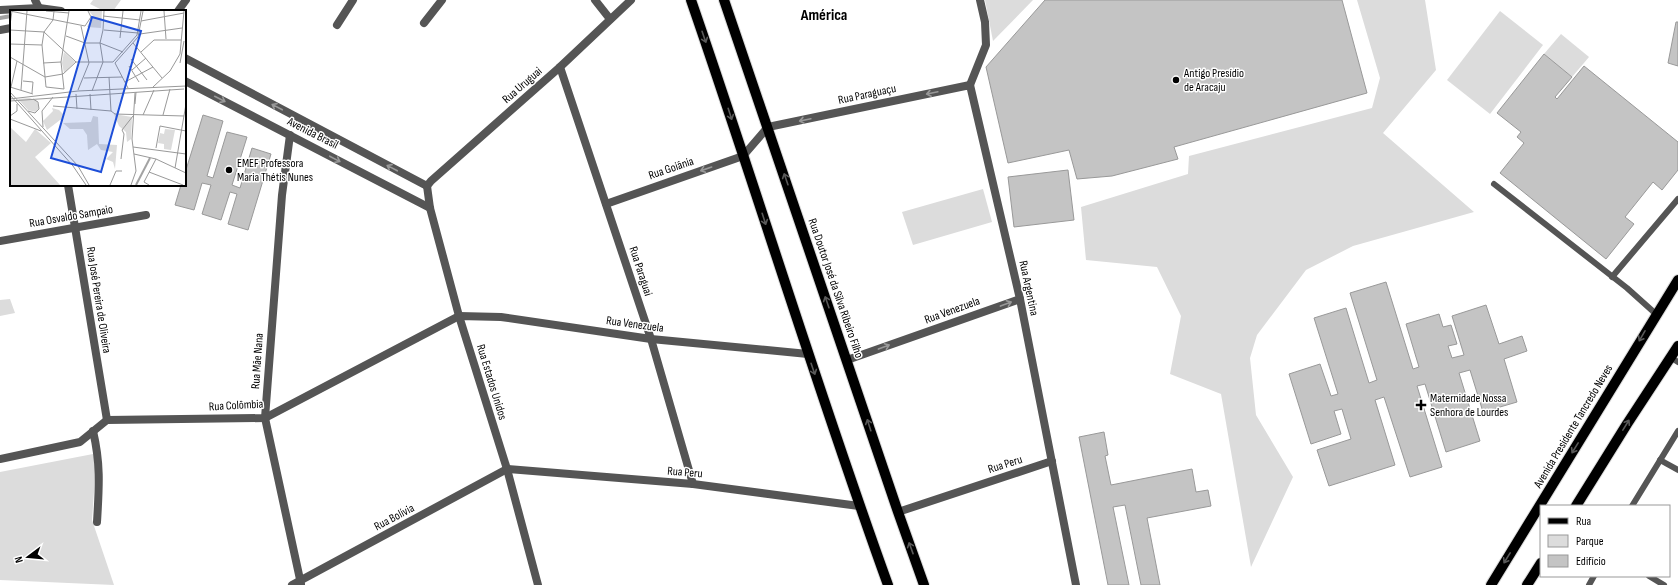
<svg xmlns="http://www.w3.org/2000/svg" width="1678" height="585" viewBox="0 0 1678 585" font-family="'Sofia Sans Condensed',sans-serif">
	<rect width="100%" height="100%" fill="#fff"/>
	<g fill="#dcdcdc">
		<polygon points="93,0 121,0 113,11 104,11 90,4"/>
		<polygon points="985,0 1033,0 993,41"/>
		<polygon points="1357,0 1425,0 1436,70 1383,133 1474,212 1353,246 1306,270 1257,335 1250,358 1256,415 1293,477 1251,567 1221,394 1170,374 1181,316 1157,267 1086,260 1081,207 1188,174 1189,156 1372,108 1380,78"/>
		<polygon points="1500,11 1543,45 1490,114 1447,80"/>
		<polygon points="1561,34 1589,57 1572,77 1544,54"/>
		<polygon points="983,189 992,222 913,245 902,212"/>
		<polygon points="10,299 15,313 0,316 0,300"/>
		<polygon points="93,454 96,464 92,520 114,585 0,580 0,472"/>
	</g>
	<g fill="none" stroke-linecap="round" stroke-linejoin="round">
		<polyline stroke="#a3a3a3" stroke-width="4" points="0,18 11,16"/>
	</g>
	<g fill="#c4c4c4" stroke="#999">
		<polygon points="1045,0 1342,0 1367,93 1174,147 1178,159 1112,176 1077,179 1069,150 1008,163 986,67"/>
		<polygon points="1676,22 1678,22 1678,66 1668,63"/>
		<polygon points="1544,54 1572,77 1555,97 1557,99 1584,66 1678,142 1678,170 1662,190 1653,182 1625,217 1634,224 1606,259 1500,173 1524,143 1517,137 1521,132 1497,113"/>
		<polygon points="203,115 223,121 207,176 213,178 227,132 247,137 232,185 240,188 252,148 271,154 248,230 228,224 237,194 230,192 221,220 202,214 211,185 202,183 194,210 175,205 181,185 185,185 185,173"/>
		<polygon points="1068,170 1074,220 1014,227 1008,177"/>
		<polygon points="1386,282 1413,369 1419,367 1406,324 1439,314 1443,327 1451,325 1457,344 1448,346 1452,358 1464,355 1452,316 1486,305 1499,344 1522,336 1527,351 1504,359 1517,402 1483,412 1470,370 1459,373 1480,441 1446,452 1425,384 1417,386 1442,467 1410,477 1384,397 1375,400 1395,465 1329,486 1317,450 1351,439 1342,409 1334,411 1341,434 1311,444 1289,374 1320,364 1331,396 1338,394 1314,318 1346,308 1369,383 1377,380 1350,293"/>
		<polygon points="1104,432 1108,455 1105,456 1111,485 1192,469 1196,492 1208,490 1211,506 1147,518 1160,585 1141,585 1125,505 1113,507 1129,585 1108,585 1079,437"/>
	</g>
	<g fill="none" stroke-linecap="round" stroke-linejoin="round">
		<g stroke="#dbdbdb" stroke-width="12">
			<g id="primary">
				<path d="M691 0C758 194 818 392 888 585"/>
				<polyline points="724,0 898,512 924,585"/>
				<polyline points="1576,506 1627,424 1678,346"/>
				<polyline points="1491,585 1678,280"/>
				<polyline points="1527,585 1541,563"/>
			</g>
		</g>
		<g stroke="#555" stroke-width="6">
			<polyline points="1494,184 1627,288 1656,314"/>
			<polyline points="1612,277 1678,199"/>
			<polyline points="1670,357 1678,362"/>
			<polyline points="1660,460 1678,470"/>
			<polyline points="1632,506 1678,431"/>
			<polyline points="1649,576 1664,585"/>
			<polyline points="1589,585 1594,576"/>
		</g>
		<path stroke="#555" stroke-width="8" d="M93 431C101 465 99 488 97 522"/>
		<g stroke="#555" stroke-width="8">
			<polyline points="35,0 39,8"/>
			<polyline points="595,0 610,19"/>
			<polyline points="178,11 186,0"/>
			<polyline points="424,23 442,0"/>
			<polyline points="337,25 353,0"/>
			<polyline points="560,67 651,339 693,484"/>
			<polyline points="970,85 986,45 985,22 980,0"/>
			<polyline points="290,135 282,195 265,418 301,584"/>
			<polyline points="68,185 107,420"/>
			<polyline points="606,204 743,156"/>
			<polyline points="0,241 146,215"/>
			<polyline points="1020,299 1076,585"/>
			<polyline points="0,459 80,442 107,420 265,418 459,316 501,317 651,339 808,354"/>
			<polyline points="898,512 1052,461"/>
			<polyline points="292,585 507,469 693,484 859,506"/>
		</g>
		<g stroke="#555" stroke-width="8">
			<polyline points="0,10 39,8 61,11"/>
			<polyline points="0,30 11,28"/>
			<polyline points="185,58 427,186"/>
			<polyline points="185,81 430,208"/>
			<polyline points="743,156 768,127 970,85 1020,299 847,360"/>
			<polyline points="427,186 430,208 459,316 507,469 538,585"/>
			<polyline points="427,186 431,181 560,67 631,0"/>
		</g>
		<use href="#primary" stroke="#000" stroke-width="10"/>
	</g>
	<defs><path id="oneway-shaft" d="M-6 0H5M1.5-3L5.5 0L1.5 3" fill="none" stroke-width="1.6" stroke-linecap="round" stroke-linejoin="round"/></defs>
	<g stroke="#595959">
		<use href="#oneway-shaft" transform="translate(704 37) rotate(71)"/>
		<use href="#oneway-shaft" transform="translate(730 114) rotate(72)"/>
		<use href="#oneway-shaft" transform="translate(786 179) rotate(-109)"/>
		<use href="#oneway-shaft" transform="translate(764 219) rotate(72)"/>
		<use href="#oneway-shaft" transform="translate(827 302) rotate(-109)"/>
		<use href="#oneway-shaft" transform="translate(1642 336) rotate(120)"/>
		<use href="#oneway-shaft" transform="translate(813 369) rotate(71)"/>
		<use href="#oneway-shaft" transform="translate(869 425) rotate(-108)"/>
		<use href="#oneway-shaft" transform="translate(1626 425) rotate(-58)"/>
		<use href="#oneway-shaft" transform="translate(1575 448) rotate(122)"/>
		<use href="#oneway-shaft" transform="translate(911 548) rotate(-110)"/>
		<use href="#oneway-shaft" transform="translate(1507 558) rotate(122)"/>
	</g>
	<g stroke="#999">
		<use href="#oneway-shaft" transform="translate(932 93) rotate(168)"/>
		<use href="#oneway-shaft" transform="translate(220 99) rotate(27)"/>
		<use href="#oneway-shaft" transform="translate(277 107) rotate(-152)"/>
		<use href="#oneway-shaft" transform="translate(805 120) rotate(168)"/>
		<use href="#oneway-shaft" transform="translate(335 159) rotate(28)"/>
		<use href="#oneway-shaft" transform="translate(392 168) rotate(-152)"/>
		<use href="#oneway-shaft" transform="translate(706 169) rotate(161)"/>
		<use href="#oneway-shaft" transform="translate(1006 304) rotate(-20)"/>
		<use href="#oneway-shaft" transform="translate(884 347) rotate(-20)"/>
	</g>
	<g fill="#000" stroke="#fff" stroke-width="1.5">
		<circle cx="1176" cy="80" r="4"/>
		<circle cx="229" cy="170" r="4"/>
		<path d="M1419 399h4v4h4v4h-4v4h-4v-4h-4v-4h4z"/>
	</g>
	<g text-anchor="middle" stroke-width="3" stroke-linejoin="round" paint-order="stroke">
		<g font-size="12" fill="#000" stroke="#fff" text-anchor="start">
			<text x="1184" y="77">Antigo Presídio<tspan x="1184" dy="14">de Aracaju</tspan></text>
			<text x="237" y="167">EMEF Professora<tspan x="237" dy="14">Maria Thétis Nunes</tspan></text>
			<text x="1430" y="402">Maternidade Nossa<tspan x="1430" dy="14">Senhora de Lourdes</tspan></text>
		</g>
		<g font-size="12" fill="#000" stroke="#fff">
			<text transform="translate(522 85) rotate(-41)" y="4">Rua Uruguai</text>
			<text transform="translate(867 94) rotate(-12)" y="4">Rua Paraguaçu</text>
			<text transform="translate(313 133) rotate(27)" y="4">Avenida Brasil</text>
			<text transform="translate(671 168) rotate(-19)" y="4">Rua Goiânia</text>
			<text transform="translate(71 216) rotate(-10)" y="4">Rua Osvaldo Sampaio</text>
			<text transform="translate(641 271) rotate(72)" y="4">Rua Paraguai</text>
			<text transform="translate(836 288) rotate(71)" y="4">Rua Doutor José da Silva Ribeiro Filho</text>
			<text transform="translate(1029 288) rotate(78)" y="4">Rua Argentina</text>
			<text transform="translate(99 300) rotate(81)" y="4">Rua José Pereira de Oliveira</text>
			<text transform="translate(952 310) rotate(-20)" y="4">Rua Venezuela</text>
			<text transform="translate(635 324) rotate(8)" y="4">Rua Venezuela</text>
			<text transform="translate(257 361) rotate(-86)" y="4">Rua Mãe Nana</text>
			<text transform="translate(492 382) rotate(73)" y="4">Rua Estados Unidos</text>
			<text transform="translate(236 405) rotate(-3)" y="4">Rua Colômbia</text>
			<text transform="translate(1573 426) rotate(-59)" y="4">Avenida Presidente Tancredo Neves</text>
			<text transform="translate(1005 464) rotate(-18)" y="4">Rua Peru</text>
			<text transform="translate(685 472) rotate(5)" y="4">Rua Peru</text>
			<text transform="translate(394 517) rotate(-28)" y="4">Rua Bolívia</text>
		</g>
		<g font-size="16" font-weight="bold" fill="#000" stroke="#fff">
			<text x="824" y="20">América</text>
		</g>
	</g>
	<g transform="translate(10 10)">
		<rect width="176" height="176" fill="#fff"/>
		<path d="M79 1H92L91 18 77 17 83 6ZM54 42 65 52 54 63 52 53ZM20 88 27 91 29 98 26 102 18 100 8 89ZM42 98 49 100 53 104 52 111 50 110 37 120 33 111 43 101ZM104 104 122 107 121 129 117 132 116 122 109 116ZM83 106 88 107 89 134 107 135 105 159 103 152 96 149 103 142 91 140 87 134 78 140 77 125 73 119H60L53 113 81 112ZM0 117 16 132 25 119 41 133 25 147 50 175H0ZM155 119 165 120 161 140 154 139V134L148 133 150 123 154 124Z" fill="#dcdcdc"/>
		<path fill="none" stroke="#a3a3a3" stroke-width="2" d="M126 175 140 148"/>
		<path fill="none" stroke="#999" stroke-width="1" d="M0 1 75 16 81 7 78 1M36 1 59 3M44 1 43 10 34 22 32 35 36 77 54 79 51 52 59 1M154 1 156 29M93 6 130 10M131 11 174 3M0 15 2 1M0 20 34 22 66 52M94 20 128 23M130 24 172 18M56 26 75 33H90L113 42M110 28 113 1M123 33 152 68M0 34 32 35M131 42 144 30H171M0 47 35 67 53 64M121 49 137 70M66 52H103M93 52 90 33 93 20 94 1M103 52 127 25 131 1M33 53 51 52M105 53 128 27 133 1M105 53 118 78M170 53 174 31M119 56 129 72M122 60 136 48M53 64 66 52M99 67 101 101M74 68 112 67M13 71 23 72 22 83M115 72 143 57M0 77 23 84M1 77 7 51M143 77 160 61 170 44 174 1M11 80 17 1M68 80 79 53 71 16M82 81 93 52M0 82 68 156 79 175M66 84 67 99M80 84 81 100M0 85 63 156 76 175M0 89 68 81 176 76M0 91 174 79M125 94 126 82M43 96 101 101 105 104 174 106M18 101 25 103 29 99 28 92 23 89M133 105 144 80M153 105 160 79M0 106 7 101V94M0 109 31 121M33 117 32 101 43 87M123 137 176 144M146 138 150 116 176 121M124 144 146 149 176 163M111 149 114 124 112 120 123 106M165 158 176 94M139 162 173 175M100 175 106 161H112M121 175 126 161 122 129 125 83M139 175 134 172 146 149"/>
		<path fill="#1d4ed8" fill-opacity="0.15" stroke="#1d4ed8" stroke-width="2" d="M82 7 131 21 91 162 41 148Z"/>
		<rect width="176" height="176" fill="none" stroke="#000" stroke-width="2"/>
	</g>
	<rect x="1540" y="505" width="130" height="72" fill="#ffffff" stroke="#999999"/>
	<rect x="1548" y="518" width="20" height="6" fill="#000000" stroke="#999999"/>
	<text x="1576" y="525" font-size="12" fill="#000000">Rua</text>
	<rect x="1548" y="535" width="20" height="12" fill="#dcdcdc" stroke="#999999"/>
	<text x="1576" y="545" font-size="12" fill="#000000">Parque</text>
	<rect x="1548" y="555" width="20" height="12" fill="#c4c4c4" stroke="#999999"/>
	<text x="1576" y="565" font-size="12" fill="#000000">Edifício</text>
	<g transform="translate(28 557) rotate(254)" stroke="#ffffff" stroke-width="3" paint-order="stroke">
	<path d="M0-3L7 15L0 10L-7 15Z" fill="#000000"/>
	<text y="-6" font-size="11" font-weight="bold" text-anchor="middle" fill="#000000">N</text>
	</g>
</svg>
